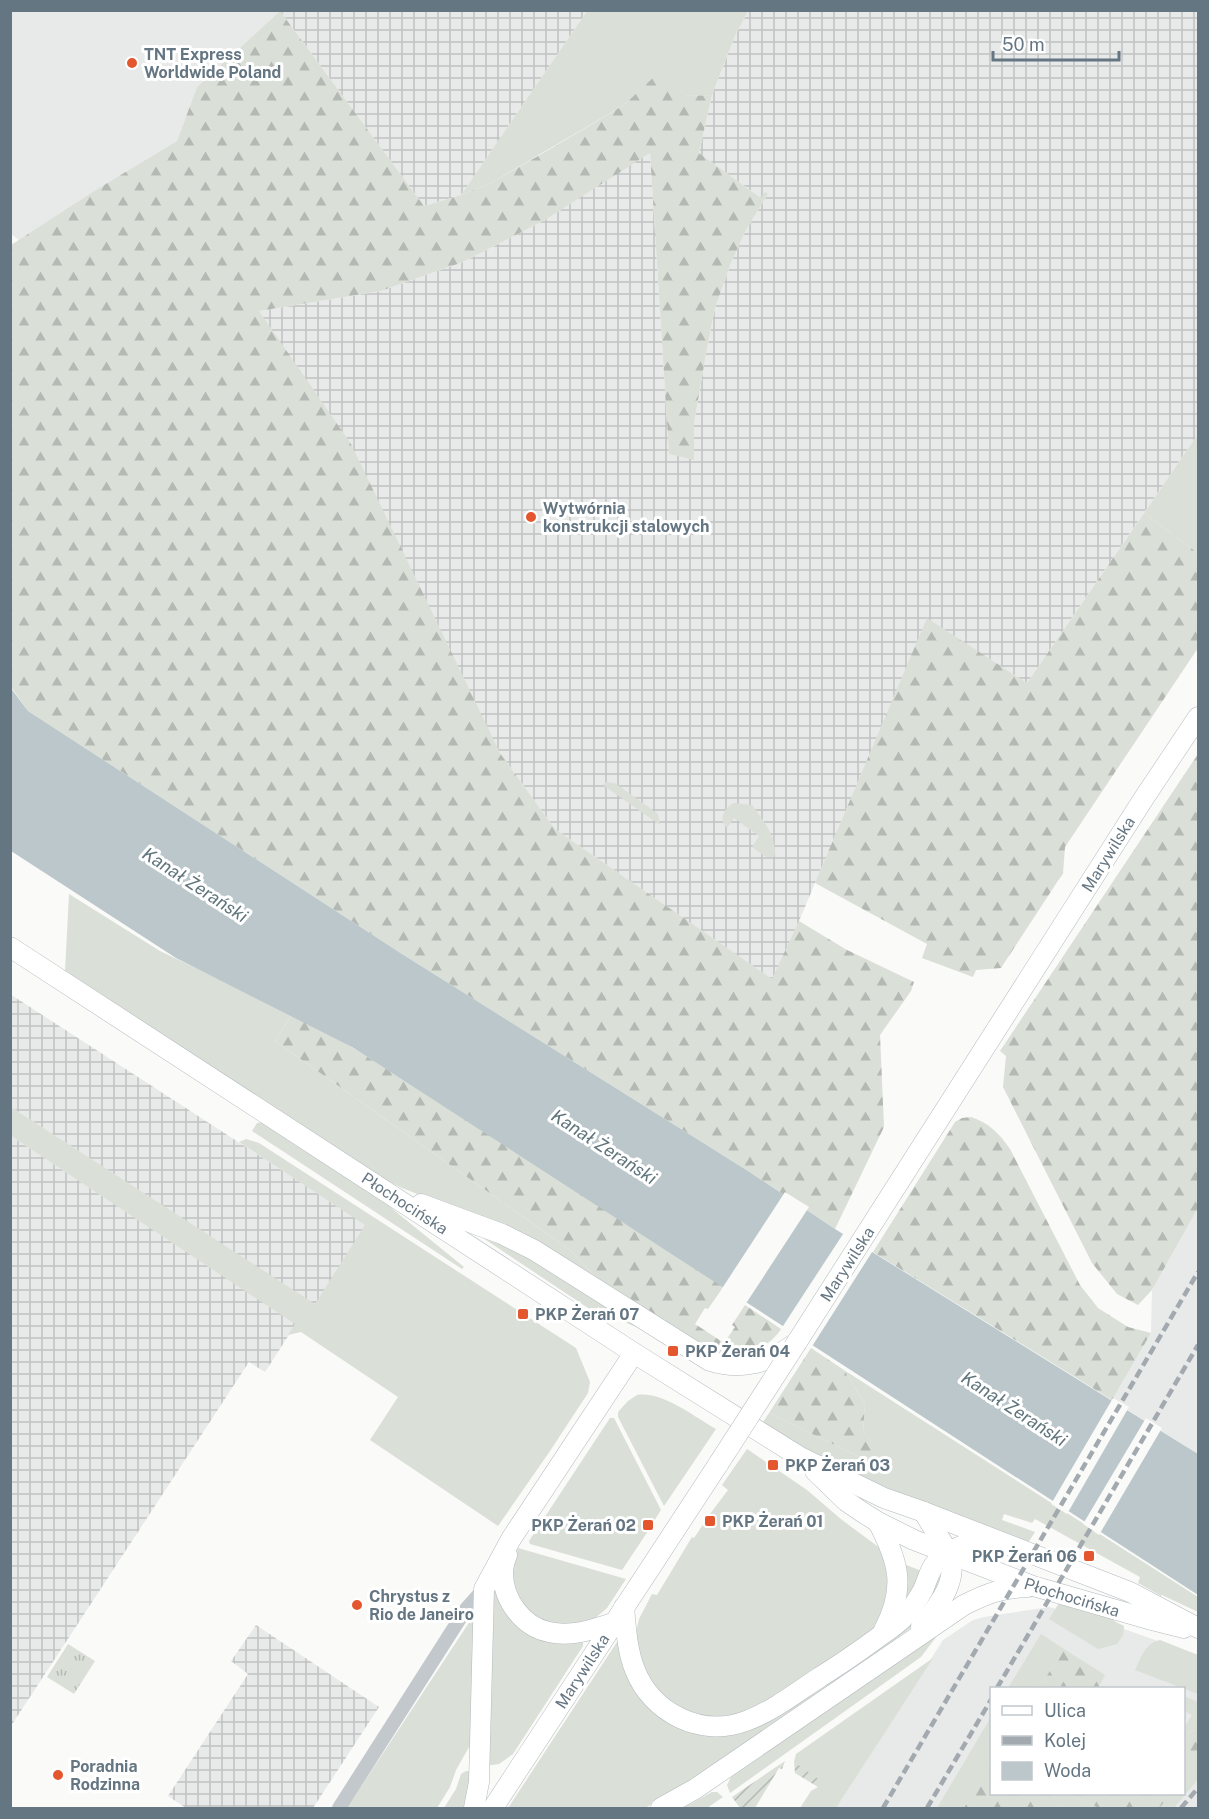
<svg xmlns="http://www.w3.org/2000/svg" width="1209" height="1819" viewBox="0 0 1209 1819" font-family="'Public Sans',sans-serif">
	<defs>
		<pattern id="industrial-grid" width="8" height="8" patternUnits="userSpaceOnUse" patternTransform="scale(1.5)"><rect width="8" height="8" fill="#e8e9e9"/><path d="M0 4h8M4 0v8" fill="none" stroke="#c0c1c2"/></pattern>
		<pattern id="forest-firs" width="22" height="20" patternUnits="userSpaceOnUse" patternTransform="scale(1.5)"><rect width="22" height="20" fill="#dadfd7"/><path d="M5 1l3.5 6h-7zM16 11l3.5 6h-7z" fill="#b4b9b4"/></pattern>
		<pattern id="park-tufts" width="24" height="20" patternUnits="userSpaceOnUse" patternTransform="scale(1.5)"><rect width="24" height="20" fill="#dadfd7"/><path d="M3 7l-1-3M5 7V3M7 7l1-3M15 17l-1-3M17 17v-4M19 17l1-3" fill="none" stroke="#b4b9b4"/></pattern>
		<pattern id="garden-furrows" width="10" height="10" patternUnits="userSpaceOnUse" patternTransform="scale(1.5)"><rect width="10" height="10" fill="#dadfd7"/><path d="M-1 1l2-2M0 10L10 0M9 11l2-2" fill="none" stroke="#b4b9b4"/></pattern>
	</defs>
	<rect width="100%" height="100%" fill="#fafaf8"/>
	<g fill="#e8e9e9" fill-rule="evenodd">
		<polygon points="11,11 280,11 197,87 177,141 94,191 19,240 11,234"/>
		<polygon points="1198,1208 1198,1454 1112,1400 1151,1333 1152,1290"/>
		<path d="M1049 1607 1118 1627 1198 1655V1808H836L943 1640 973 1620 984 1617ZM992 1688H1184V1794H992Z"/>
	</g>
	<g fill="url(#industrial-grid)">
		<polygon points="280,11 587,11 461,195 424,206"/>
		<polygon points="748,11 1198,11 1198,434 1027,683 927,619 799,921 773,980 555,829 500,753 259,311 381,291 463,262 545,220 650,152 669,454 694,459 694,423 706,354 715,308 731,263 746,230 768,194 761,198 699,153 712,95 735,36"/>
		<polygon points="10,994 366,1225 315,1305 11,1107"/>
		<polygon points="11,1136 296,1324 265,1372 249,1362 11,1726"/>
		<polygon points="256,1625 379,1707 313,1808 186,1808 168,1796 248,1674 231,1661"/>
	</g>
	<g fill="#dadfd7">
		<polygon points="587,11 748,11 735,36 712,95 689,96 656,76 624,105 489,184 461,195"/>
		<polygon points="1198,434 1198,553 1144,513"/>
		<polygon points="606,782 615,783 658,814 660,825 603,785"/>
		<path d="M734 803 752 805C762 819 779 839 774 857H766L752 847 759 836 734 818 727 828C718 819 724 808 734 803Z"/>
		<polygon points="69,894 160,951 292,1014 275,1041 570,1250 601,1283 491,1223 402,1188 384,1179 65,971"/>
		<polygon points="11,1107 315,1304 365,1225 239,1142 246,1139 259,1143 576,1348 590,1382 588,1393 550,1451 498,1526 370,1440 398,1397 301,1332 288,1335 295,1324 11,1136"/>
		<polygon points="263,1122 379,1198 464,1267 462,1269 252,1131 257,1123"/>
		<polygon points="480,1236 514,1247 650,1333 615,1318 598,1307 594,1312"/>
		<polygon points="844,1370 1198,1597 1198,1612 1162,1595 1161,1596 1138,1583 1140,1577 1035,1519 1032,1523 1004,1514 1002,1520 1035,1532 1028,1543 918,1505 824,1460 763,1422 769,1413 878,1466 885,1457 863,1432 865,1404"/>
		<path d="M637 1395C663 1391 694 1417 716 1429L664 1506 618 1417V1412L628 1401Z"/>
		<polygon points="610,1418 614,1418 661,1510 654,1521 649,1518 643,1527 648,1531 622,1570 530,1544 529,1541"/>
		<polygon points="747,1449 807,1490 842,1520 888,1554 891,1595 878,1625 865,1639 753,1711 722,1720 678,1710 653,1688 638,1658 636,1632 639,1619 652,1594 657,1595 692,1537 694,1538 704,1523 709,1527 715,1517 710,1514 728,1490 722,1485"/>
		<polygon points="518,1548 626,1579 607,1608 593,1620 585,1624 553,1626 532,1616 516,1595 512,1578 512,1570"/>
		<polygon points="904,1564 924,1572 905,1606"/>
		<path d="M935 1576 942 1578C933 1596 924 1617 908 1630L706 1774 645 1808H508L619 1639 626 1666 711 1733 887 1641Z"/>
		<polygon points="495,1589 498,1590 502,1599 583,1643 583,1646 513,1754 499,1764 486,1766 491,1592"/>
		<polygon points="1061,1600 1115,1615 1114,1621 1124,1626 1123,1635 1117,1644 1098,1649 1049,1619"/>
		<polygon points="474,1615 473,1740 456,1770 450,1787 437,1808 347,1808"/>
		<polygon points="949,1620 921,1657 730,1793 727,1785 731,1777"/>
		<polygon points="1041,1634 1064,1649 1039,1688 1008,1688"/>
		<path d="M1160 1640 1198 1655V1694L1135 1670C1141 1658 1145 1643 1160 1640Z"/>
		<polygon points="933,1658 836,1808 800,1808 811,1791 818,1787 794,1762 796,1754"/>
		<polygon points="1184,1696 1198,1702 1198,1732 1193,1730 1184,1737 1184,1727 1192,1715 1184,1711"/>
		<polygon points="991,1717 991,1765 964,1808 937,1808"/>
		<polygon points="1198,1760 1198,1779 1174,1808 1159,1808 1172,1794 1184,1794 1184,1779"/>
		<polygon points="466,1771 472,1771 466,1808 444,1808 456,1789 461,1774"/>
		<polygon points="712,1792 717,1792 723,1797 707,1808 683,1808"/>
		<polygon points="1054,1794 1067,1794 1099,1808 1059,1808"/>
	</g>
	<g fill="url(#forest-firs)">
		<polygon points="280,11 424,206 461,195 489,184 545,152 624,105 656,75 689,96 712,95 699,153 761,198 765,192 768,194 746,230 731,263 715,308 706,354 694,423 694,460 669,454 650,153 545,220 463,262 381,291 259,311 351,444 500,753 555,829 772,979 799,921 847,950 914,982 911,991 880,1035 884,1127 835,1229 748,1171 402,954 28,711 11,687 11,245 94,191 177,141 197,87"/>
		<polygon points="1144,513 1198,553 1198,648 1065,847 1063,873 1001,968 976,970 973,977 922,958 927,944 815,883 927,618 1027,683"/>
		<polygon points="1198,754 1198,1208 1152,1290 1138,1305 1117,1294 1092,1263 1003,1087 1006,1056 1000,1051"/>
		<path d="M294 1011 433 1098 724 1286 708 1309 705 1308 695 1324 724 1343 735 1327 732 1325 745 1305 781 1329C768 1350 744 1355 722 1350L719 1355 713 1353 601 1283 570 1250 275 1041Z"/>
		<path d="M971 1117C989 1123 999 1133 1010 1149L1080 1285 1098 1308 1128 1327 1151 1333 1112 1400 873 1252 955 1122 962 1118Z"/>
		<polygon points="811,1348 844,1370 865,1404 863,1432 886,1457 878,1466 769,1413"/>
		<polygon points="1064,1649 1105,1675 1098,1688 1039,1688"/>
		<polygon points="1194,1730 1198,1732 1198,1760 1184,1779 1184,1737"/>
		<polygon points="991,1765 992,1794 1054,1794 1059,1808 964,1808"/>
		<polygon points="1067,1794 1172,1794 1159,1808 1099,1808"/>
	</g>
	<polygon fill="url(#park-tufts)" points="68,1644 95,1661 74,1694 47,1677"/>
	<g fill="url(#garden-furrows)">
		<polygon points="785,1761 782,1769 779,1768 755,1808 740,1808 732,1797"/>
		<polygon points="794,1762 821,1781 818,1787 795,1773"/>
	</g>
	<polygon fill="#bbc7cb" points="10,687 28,711 402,954 748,1171 835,1229 1198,1454 1198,1595 352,1047 176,958 11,851"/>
	<g fill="#fafaf8">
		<polygon points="785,1192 809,1207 745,1305 721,1290"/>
		<polygon points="845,1231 874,1249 811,1348 781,1329"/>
		<polygon points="1113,1398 1129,1407 1067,1514 1051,1504"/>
		<polygon points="1146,1418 1162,1428 1099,1535 1083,1524"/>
	</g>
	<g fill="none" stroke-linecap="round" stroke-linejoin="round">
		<g stroke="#b3babf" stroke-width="21">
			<g id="secondary">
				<polyline points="10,947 634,1353 800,1457 884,1498 924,1512 1130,1592 1198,1628"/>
				<path d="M421 1204 502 1234 534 1250 710 1361C743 1371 770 1363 797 1342L1144 798 1198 717"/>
				<polyline points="815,1471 846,1501 862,1512 878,1522 914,1540 1033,1586 1148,1619 1184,1628"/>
				<path d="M878 1522C899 1562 906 1588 884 1630"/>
				<path d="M507 1555C505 1560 503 1567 503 1573 503 1600 523 1627 549 1632 571 1637 592 1630 613 1623"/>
				<path d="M624 1607C626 1628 627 1650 635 1670 652 1713 701 1738 746 1721 773 1711 797 1692 820 1677 841 1664 861 1650 880 1636 889 1630 898 1624 905 1616 912 1608 918 1599 923 1590 928 1579 930 1566 940 1559 957 1546 970 1540 990 1543"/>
				<path d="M921 1627C937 1607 961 1580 948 1552 941 1539 931 1526 924 1512"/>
				<polyline points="474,1808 479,1782 484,1589 511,1539 634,1353"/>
				<polyline points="493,1808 719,1463"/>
				<path d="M661 1808 695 1789 964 1605C988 1593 1001 1588 1028 1587"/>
			</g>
		</g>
		<polyline stroke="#c3c8cc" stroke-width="14" points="339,1808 466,1609 484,1589"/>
		<use href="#secondary" stroke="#fff" stroke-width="20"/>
		<g stroke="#a2aab0" stroke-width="4.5" stroke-dasharray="9 4.5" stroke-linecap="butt">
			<polyline points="997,1688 1198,1345"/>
			<polyline points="883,1808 1198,1272"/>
			<polyline points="927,1808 992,1698"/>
			<polyline points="1181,1808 1198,1788"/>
		</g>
		<g stroke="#b3babf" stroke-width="21" stroke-linecap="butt">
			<polyline id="secondary-bridge" points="719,1463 797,1342"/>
		</g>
		<use href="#secondary-bridge" stroke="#fff" stroke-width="20"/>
	</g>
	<g fill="#e4572e" stroke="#fff" stroke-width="2">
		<circle cx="132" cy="63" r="6"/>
		<circle cx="531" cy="517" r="6"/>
		<rect x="517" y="1308" width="12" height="12" rx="3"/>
		<rect x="667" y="1345" width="12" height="12" rx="3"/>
		<rect x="767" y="1459" width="12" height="12" rx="3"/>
		<rect x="704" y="1515" width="12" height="12" rx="3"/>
		<rect x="642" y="1519" width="12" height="12" rx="3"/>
		<rect x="1083" y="1550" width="12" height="12" rx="3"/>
		<circle cx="357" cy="1605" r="6"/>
		<circle cx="58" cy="1775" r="6"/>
	</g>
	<g text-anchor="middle" stroke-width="6" stroke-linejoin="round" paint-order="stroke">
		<g font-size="16" font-weight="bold" fill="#657683" stroke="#fff" text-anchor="start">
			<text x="144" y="60">TNT Express<tspan x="144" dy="18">Worldwide Poland</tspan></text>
			<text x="543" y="514">Wytwórnia<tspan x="543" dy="18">konstrukcji stalowych</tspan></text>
			<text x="535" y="1320">PKP Żerań 07</text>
			<text x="685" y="1357">PKP Żerań 04</text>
			<text x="785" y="1471">PKP Żerań 03</text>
			<text x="722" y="1527">PKP Żerań 01</text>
			<text x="636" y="1531" text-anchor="end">PKP Żerań 02</text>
			<text x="1077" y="1562" text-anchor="end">PKP Żerań 06</text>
			<text x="369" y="1602">Chrystus z<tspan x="369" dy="18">Rio de Janeiro</tspan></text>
			<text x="70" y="1772">Poradnia<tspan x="70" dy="18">Rodzinna</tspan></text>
		</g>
		<g font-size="16" fill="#657683" stroke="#fff">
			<text transform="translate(1108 854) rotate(-58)" y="6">Marywilska</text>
			<text transform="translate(405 1203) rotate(33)" y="6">Płochocińska</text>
			<text transform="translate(847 1264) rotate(-57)" y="6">Marywilska</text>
			<text transform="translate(1072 1597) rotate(17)" y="6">Płochocińska</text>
			<text transform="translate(582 1671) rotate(-57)" y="6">Marywilska</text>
		</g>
		<g font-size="18" font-style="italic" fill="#60757c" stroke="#fff">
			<text transform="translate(195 885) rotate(33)" y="6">Kanał Żerański</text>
			<text transform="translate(604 1147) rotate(33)" y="6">Kanał Żerański</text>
			<text transform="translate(1014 1409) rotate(33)" y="6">Kanał Żerański</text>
		</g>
	</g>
	<rect width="1209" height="1819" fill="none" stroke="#657683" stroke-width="24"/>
	<rect x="990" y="1687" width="195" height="108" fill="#ffffff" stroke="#c1c8cd" stroke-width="1.5"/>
	<rect x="1002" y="1706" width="30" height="9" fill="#ffffff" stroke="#c1c8cd" stroke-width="1.5"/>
	<text x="1044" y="1717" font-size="18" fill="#657683">Ulica</text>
	<rect x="1002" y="1736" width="30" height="9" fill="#a2aab0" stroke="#c1c8cd" stroke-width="1.5"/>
	<text x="1044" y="1747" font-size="18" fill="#657683">Kolej</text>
	<rect x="1002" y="1762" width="30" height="18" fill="#bbc7cb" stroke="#c1c8cd" stroke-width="1.5"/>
	<text x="1044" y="1777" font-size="18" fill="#657683">Woda</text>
	<path d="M993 51v9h126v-9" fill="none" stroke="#657683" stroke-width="3"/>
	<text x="1002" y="51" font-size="18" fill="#657683" stroke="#ffffff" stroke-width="4.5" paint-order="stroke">50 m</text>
</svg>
